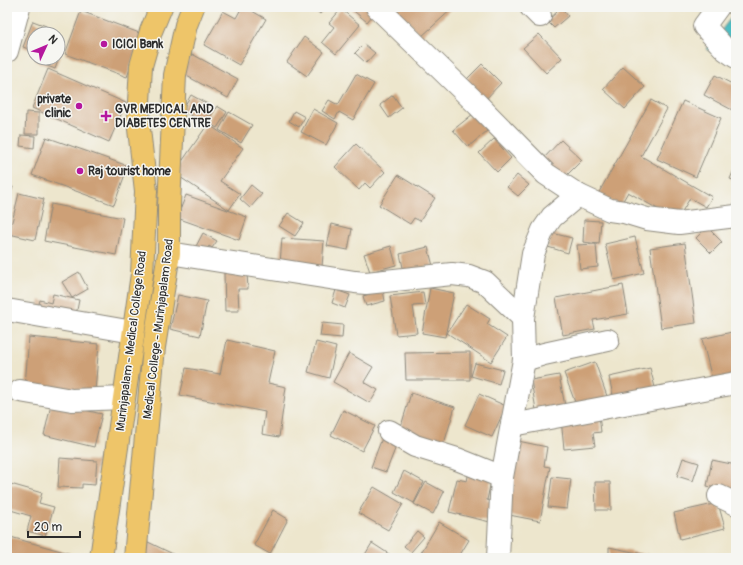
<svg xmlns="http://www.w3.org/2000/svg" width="743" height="565" viewBox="0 0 743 565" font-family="Pangolin,sans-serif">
	<rect width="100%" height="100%" fill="#f6f6f2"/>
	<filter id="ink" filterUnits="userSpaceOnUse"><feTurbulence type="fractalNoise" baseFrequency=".025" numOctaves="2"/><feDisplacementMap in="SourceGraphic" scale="8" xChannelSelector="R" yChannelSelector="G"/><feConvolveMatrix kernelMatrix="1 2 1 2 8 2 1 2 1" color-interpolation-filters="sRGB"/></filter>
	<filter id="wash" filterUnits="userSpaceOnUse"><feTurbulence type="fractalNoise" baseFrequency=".012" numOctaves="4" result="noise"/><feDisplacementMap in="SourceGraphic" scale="16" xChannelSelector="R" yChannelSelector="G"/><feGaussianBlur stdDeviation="0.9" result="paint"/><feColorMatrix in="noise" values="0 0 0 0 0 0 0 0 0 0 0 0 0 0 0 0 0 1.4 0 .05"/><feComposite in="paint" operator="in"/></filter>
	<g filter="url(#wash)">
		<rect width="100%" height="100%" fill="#ede6cd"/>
		<polygon fill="#4ebdc3" stroke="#3c7477" points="736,11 736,65 707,49"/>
		<g id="blocks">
			<g fill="#cda077">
				<polygon points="242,7 245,7 266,19 239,65 204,45 223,11 236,18"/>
				<polygon points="312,7 326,7 320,14"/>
				<polygon points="349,7 373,7 377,10 367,22"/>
				<polygon points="398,7 454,7 421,37 396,9"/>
				<polygon points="552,7 561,7 568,16 554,28 547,21 557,12"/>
				<polygon points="341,9 360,25 336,54 322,42 334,27 329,23"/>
				<polygon points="81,11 142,34 127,77 65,54"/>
				<polygon points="33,21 46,26 44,34 34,34 34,51 23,47"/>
				<polygon points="539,34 562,58 546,73 523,48"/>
				<polygon points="304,37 324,52 307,76 287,62"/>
				<polygon points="58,40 65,42 55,69 35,61 36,58 58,58"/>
				<polygon points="364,44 375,53 366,63 355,53"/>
				<polygon points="192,54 238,79 228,98 181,73"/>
				<polygon points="482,64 501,83 483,102 463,83"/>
				<polygon points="623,67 645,87 625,109 603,89"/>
				<polygon points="48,69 126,103 109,142 32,108"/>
				<polygon points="356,74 374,84 353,120 339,112 335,119 322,111 329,100 338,105"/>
				<polygon points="715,75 736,86 736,112 704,95"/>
				<polygon points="191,95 213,107 204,123 182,110"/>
				<polygon points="393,95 402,108 389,118 380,105"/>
				<polygon points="651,100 667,109 641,156 712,197 706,207 690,198 677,220 628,192 620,206 598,194"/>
				<polygon points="683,101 721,118 696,177 657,159"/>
				<polygon points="217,106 227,112 217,128 207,122"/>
				<polygon points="313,109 338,123 326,145 301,132"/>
				<polygon points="294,111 305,117 299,127 289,121"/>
				<polygon points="26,112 39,113 39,134 25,134"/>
				<polygon points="229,112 252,125 241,143 219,130"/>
				<polygon points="473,114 487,131 468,147 453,130"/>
				<polygon points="208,124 243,148 220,181 240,194 229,210 174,173"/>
				<polygon points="21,135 35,136 34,148 20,146"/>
				<polygon points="46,137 128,166 114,205 32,175"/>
				<polygon points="494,139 511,158 497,172 479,153"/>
				<polygon points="561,140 582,160 562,180 542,160"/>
				<polygon points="356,144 385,172 370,188 365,183 359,190 335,167"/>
				<polygon points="736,165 736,181 730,179"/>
				<polygon points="398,175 435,198 420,221 414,218 410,224 379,205"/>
				<polygon points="517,175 529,185 518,196 507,187"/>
				<polygon points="7,185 13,187 7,203"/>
				<polygon points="251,185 262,194 250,208 240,199"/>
				<polygon points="19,193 44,199 35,240 9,234"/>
				<polygon points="186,195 247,217 239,240 177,218"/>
				<polygon points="51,204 123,218 116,255 44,241"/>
				<polygon points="288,213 304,223 295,236 279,226"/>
				<polygon points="584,220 601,221 599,244 583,242"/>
				<polygon points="332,224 352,229 348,250 327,246"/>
				<polygon points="707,227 722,242 711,253 696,238"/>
				<polygon points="203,233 217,241 212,248 209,246 204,255 194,250"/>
				<polygon points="552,233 572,238 568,253 548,247"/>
				<polygon points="635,237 644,273 614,280 605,244"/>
				<polygon points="282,238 324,241 322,267 280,264"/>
				<polygon points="685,243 696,323 661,328 650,248"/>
				<polygon points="596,244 598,267 580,269 577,245"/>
				<polygon points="391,246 396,265 370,272 364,254"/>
				<polygon points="428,247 433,266 404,272 400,254"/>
				<polygon points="79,272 88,289 72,298 62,282"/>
				<polygon points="224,273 247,273 248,289 238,289 239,311 225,311"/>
				<polygon points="623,285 628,314 593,320 595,329 563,335 556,298"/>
				<polygon points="430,288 454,293 445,337 422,333"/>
				<polygon points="336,290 350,295 345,308 332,303"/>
				<polygon points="383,290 385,301 366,306 363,296"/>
				<polygon points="423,292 425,305 413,306 417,333 396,335 390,296"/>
				<polygon points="53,294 79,300 75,320 37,312 40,300 51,303"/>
				<polygon points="178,295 207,301 200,336 170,329"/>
				<polygon points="466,304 490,319 487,324 507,337 491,362 447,333"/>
				<polygon points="322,323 343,325 342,338 320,336"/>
				<polygon points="736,331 736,377 713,383 702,339"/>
				<polygon points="29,337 99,344 95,391 25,385"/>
				<polygon points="227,340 275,351 268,383 286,387 279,437 262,434 265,412 180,395 183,383 186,368 220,374"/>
				<polygon points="316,342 336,347 329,378 308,372"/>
				<polygon points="470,352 470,380 406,380 405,353"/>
				<polygon points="349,353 373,367 364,382 378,390 370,403 333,382"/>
				<polygon points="595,362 608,399 578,410 564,373"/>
				<polygon points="475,363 503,370 499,384 471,376"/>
				<polygon points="650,368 656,391 614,400 609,377"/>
				<polygon points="559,375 566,411 537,416 531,380"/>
				<polygon points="411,393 455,407 443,447 399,433"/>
				<polygon points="479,394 506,406 492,437 465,425"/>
				<polygon points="51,405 80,411 80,409 102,414 94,447 44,435"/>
				<polygon points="343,410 375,426 362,451 331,435"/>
				<polygon points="599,415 601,432 593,433 595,446 564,449 561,419"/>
				<polygon points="384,433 399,439 386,472 371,467"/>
				<polygon points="518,441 547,447 544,466 550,467 540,521 504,514"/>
				<polygon points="60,458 97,461 95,485 82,484 82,488 58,487"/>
				<polygon points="683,458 699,463 693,481 677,476"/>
				<polygon points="712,460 736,465 736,493 707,486"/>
				<polygon points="404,471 424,482 414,503 394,492"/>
				<polygon points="469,471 492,476 487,500 495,502 490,522 449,512 457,479 467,481"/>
				<polygon points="552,477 571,479 567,509 548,507"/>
				<polygon points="426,482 444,492 433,514 414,504"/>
				<polygon points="595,482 610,482 611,510 596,510"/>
				<polygon points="7,483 42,493 39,503 54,507 45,536 27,531 31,516 7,509"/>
				<polygon points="374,487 403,504 388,530 358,513"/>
				<polygon points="718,503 725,528 680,539 674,513"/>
				<polygon points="273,510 288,519 270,554 254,545"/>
				<polygon points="439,522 469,540 458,558 418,558"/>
				<polygon points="417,531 424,537 411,552 404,546"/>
				<polygon points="7,536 86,558 7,558"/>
				<polygon points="148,542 173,554 171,558 141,558"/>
				<polygon points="372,543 392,556 390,558 363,558"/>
				<polygon points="609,547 657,557 656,558 609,558"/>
			</g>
		</g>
	</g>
	<g filter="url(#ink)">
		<use href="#blocks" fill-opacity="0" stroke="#8c887c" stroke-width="1"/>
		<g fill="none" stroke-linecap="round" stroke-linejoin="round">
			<g stroke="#8c887c" stroke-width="24">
				<g id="minor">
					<polyline points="377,7 478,105 546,174 578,195 610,210 624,212 647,219 679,223 736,216"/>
					<polyline points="531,7 540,16"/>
					<polyline points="718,7 704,26 726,50 736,57"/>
					<polyline points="7,51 19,7"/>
					<polyline points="169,253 355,282 366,283 452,274 469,276 485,282 523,318"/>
					<polyline points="7,310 133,332"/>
					<polyline points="524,360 544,354 608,340"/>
					<polyline points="20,391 72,400 124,398"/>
					<polyline points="512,425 736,383"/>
					<polyline points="389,431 415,446 457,459 502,477"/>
					<polyline points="719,496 736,504"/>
					<polyline points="498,558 502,477 524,360 523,318 533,254 543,230 552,217 578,195"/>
				</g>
			</g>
			<g stroke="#8c887c" stroke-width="24">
				<g id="major">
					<polyline points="101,558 142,274 146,191 138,120 141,66 151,31 161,7"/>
					<polyline points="135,558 154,347 169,253 169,206 175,75 186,25 193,7"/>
				</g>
			</g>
			<use href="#minor" stroke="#fff" stroke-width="22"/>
			<use href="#major" stroke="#eec569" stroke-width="22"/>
		</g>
	</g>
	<g fill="#b5179e" stroke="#f6f6f2" stroke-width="1.5">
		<circle cx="104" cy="44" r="4"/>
		<circle cx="79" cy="106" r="4"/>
		<path d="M104 110h4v4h4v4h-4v4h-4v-4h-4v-4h4z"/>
		<circle cx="80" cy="171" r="4"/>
	</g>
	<g text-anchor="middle" stroke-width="3" stroke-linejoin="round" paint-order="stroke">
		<g font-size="12" font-weight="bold" fill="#2b2b2b" stroke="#f6f6f2" text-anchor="start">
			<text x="112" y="48">ICICI Bank</text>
			<text x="71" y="103" text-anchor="end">private<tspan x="71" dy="14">clinic</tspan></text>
			<text x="115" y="113">GVR MEDICAL AND<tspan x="115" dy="14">DIABETES CENTRE</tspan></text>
			<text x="88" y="175">Raj tourist home</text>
		</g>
		<g font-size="12" fill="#2b2b2b" stroke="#f6f6f2">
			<text transform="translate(158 329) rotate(-83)" y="4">Medical College - Murinjapalam Road</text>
			<text transform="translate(131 341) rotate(-83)" y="4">Murinjapalam - Medical College Road</text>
		</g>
	</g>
	<rect width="743" height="565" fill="none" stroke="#f6f6f2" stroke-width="24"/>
	<g transform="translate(46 46) rotate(46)"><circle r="19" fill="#f6f6f2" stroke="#a5a5a2"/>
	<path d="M0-3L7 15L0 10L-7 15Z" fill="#b5179e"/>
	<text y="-6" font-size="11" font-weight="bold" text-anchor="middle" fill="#2b2b2b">N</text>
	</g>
	<path d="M28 531v6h52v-6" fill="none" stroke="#2b2b2b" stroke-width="2"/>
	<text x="34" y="531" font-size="12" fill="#2b2b2b" stroke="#f6f6f2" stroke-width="3" paint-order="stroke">20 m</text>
</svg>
